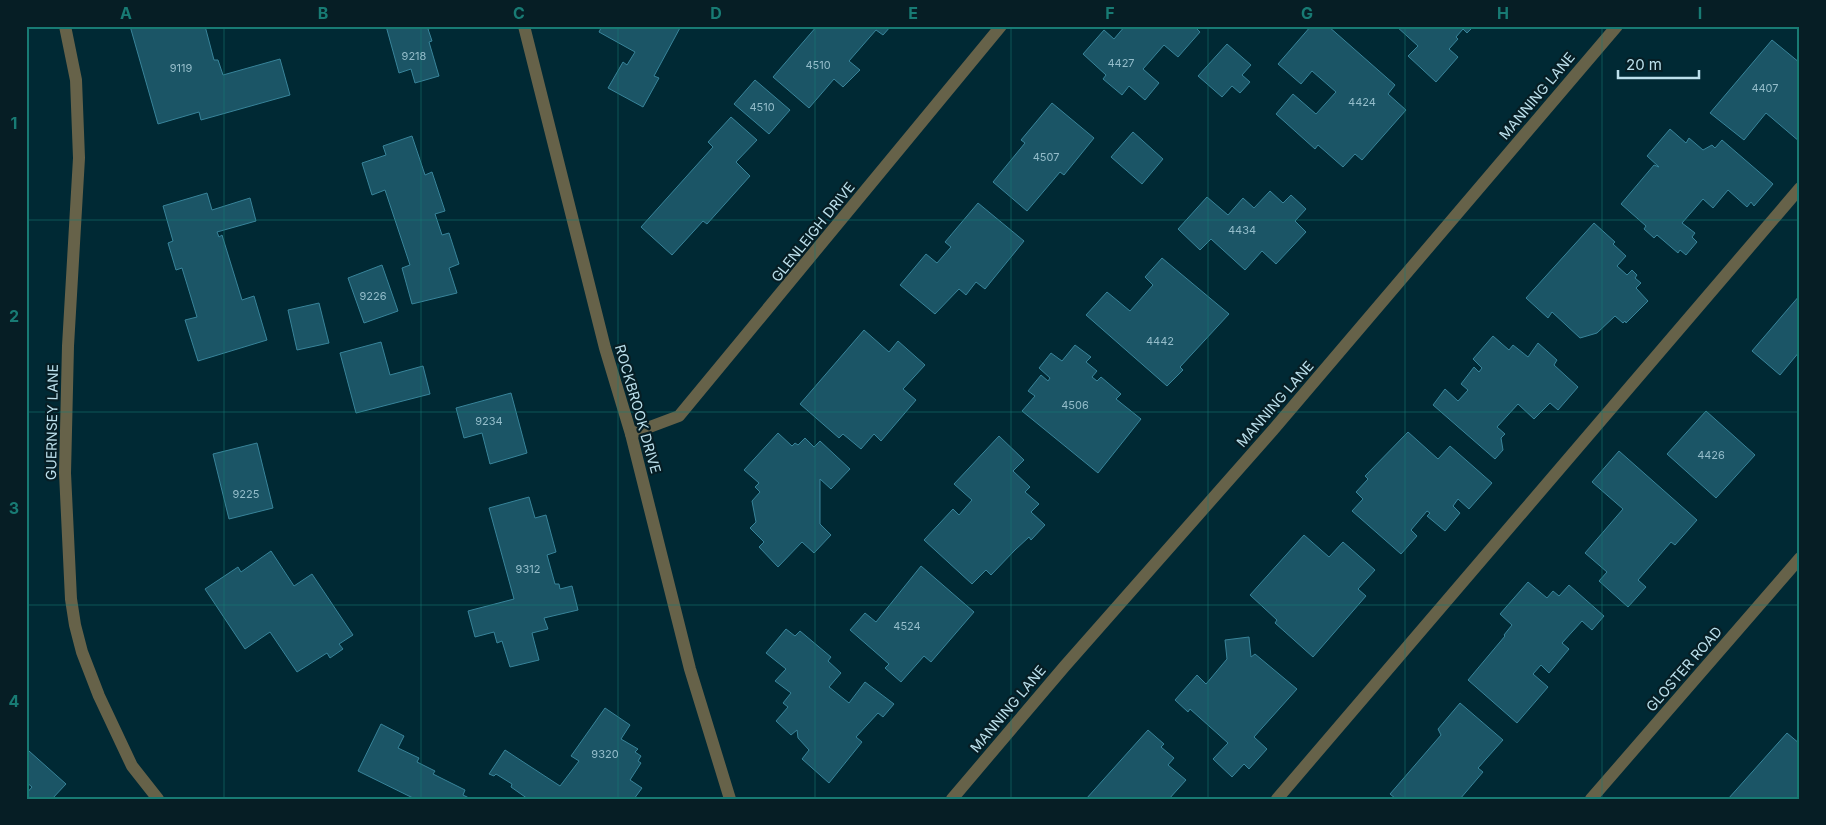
<svg xmlns="http://www.w3.org/2000/svg" width="1826" height="825" viewBox="0 0 1826 825" font-family="Inter,sans-serif">
	<rect width="100%" height="100%" fill="#002934"/>
	<g fill="#1b5566" stroke="#38849a">
		<polygon points="130,26 205,26 214,60 218,60 223,75 280,59 290,95 201,120 199,112 158,124"/>
		<polygon points="386,26 431,26 432,28 428,29 432,41 429,42 439,76 415,83 411,69 399,73"/>
		<polygon points="602,26 642,26 645,28 646,26 681,26 654,76 659,78 643,107 608,88 623,62 627,65 635,52 599,32"/>
		<polygon points="817,26 891,26 883,35 876,30 849,61 860,70 843,87 834,79 809,108 773,77"/>
		<polygon points="1125,26 1194,26 1200,32 1178,57 1164,45 1143,69 1159,83 1145,100 1129,86 1122,95 1103,79 1106,75 1083,54 1104,30 1114,39"/>
		<polygon points="1311,26 1328,26 1395,85 1388,94 1406,110 1362,160 1355,154 1343,167 1318,145 1315,149 1276,114 1293,94 1316,114 1336,92 1312,71 1301,84 1278,64"/>
		<polygon points="1396,26 1474,26 1467,33 1463,29 1456,37 1458,39 1449,49 1458,57 1436,82 1408,56 1418,46"/>
		<polygon points="1772,40 1800,63 1800,142 1766,113 1744,140 1710,113"/>
		<polygon points="1227,44 1251,65 1242,75 1250,82 1240,93 1232,86 1222,97 1198,76"/>
		<polygon points="755,80 790,110 769,134 734,104"/>
		<polygon points="1052,103 1094,138 1064,175 1060,172 1027,211 993,182 1025,143 1021,140"/>
		<polygon points="731,117 757,140 736,162 750,176 707,224 703,221 672,255 641,227 713,147 708,142"/>
		<polygon points="1670,129 1686,143 1689,138 1703,150 1712,145 1715,148 1722,140 1773,184 1754,206 1751,202 1747,207 1728,190 1713,208 1703,199 1682,223 1695,233 1692,237 1697,242 1686,255 1680,250 1678,253 1657,235 1654,238 1644,229 1646,226 1621,204 1654,165 1659,167 1647,156"/>
		<polygon points="1133,132 1163,159 1142,184 1111,157"/>
		<polygon points="412,136 425,175 432,172 445,211 435,214 442,235 449,233 459,264 449,268 457,293 412,304 402,268 410,265 385,190 372,195 362,163 386,155 383,146"/>
		<polygon points="1270,191 1283,203 1291,195 1306,209 1295,221 1306,232 1276,264 1262,251 1245,270 1211,239 1200,250 1178,229 1207,197 1228,215 1243,198 1254,208"/>
		<polygon points="207,193 212,210 250,198 256,221 217,232 219,237 222,235 242,300 254,296 267,340 198,361 185,320 197,317 182,268 176,270 168,243 173,241 163,206"/>
		<polygon points="978,203 1024,241 985,289 976,282 966,295 959,289 935,314 900,285 926,254 937,263 951,247 945,242"/>
		<polygon points="1594,223 1615,242 1613,244 1626,256 1617,266 1627,275 1632,270 1637,275 1635,278 1641,283 1636,288 1648,301 1626,323 1625,321 1623,323 1615,316 1597,333 1580,338 1552,312 1548,318 1526,298"/>
		<polygon points="1162,258 1229,314 1180,367 1183,370 1167,386 1086,315 1107,292 1130,311 1153,285 1145,277"/>
		<polygon points="382,265 398,311 364,323 348,278"/>
		<polygon points="1800,295 1800,351 1780,375 1752,351"/>
		<polygon points="319,303 329,343 297,350 288,310"/>
		<polygon points="864,330 889,352 898,341 925,365 903,389 916,400 881,441 874,434 861,449 843,434 839,438 800,404"/>
		<polygon points="1493,336 1509,350 1513,345 1528,357 1538,343 1557,360 1554,365 1578,387 1558,410 1550,403 1534,419 1518,404 1497,427 1505,434 1501,438 1503,450 1495,459 1433,405 1445,389 1458,401 1468,390 1461,384 1474,367 1479,372 1482,368 1473,359"/>
		<polygon points="381,342 390,375 423,366 430,394 356,413 340,353"/>
		<polygon points="1075,345 1091,357 1086,362 1097,371 1092,377 1097,381 1101,377 1121,394 1116,399 1141,419 1098,473 1022,411 1035,396 1028,391 1041,375 1048,381 1050,378 1039,368 1051,353 1062,361"/>
		<polygon points="511,393 527,453 490,464 482,433 464,438 456,408"/>
		<polygon points="1706,411 1755,455 1716,498 1667,454"/>
		<polygon points="1408,432 1438,459 1450,446 1492,483 1469,509 1458,499 1453,506 1460,513 1445,531 1427,516 1430,513 1427,511 1411,530 1417,536 1401,554 1352,511 1363,499 1356,492 1368,479 1365,476"/>
		<polygon points="778,433 792,446 795,443 798,445 805,438 814,447 820,441 850,469 831,489 820,479 820,524 831,535 814,553 802,542 778,567 759,547 764,542 750,528 756,522 752,501 760,492 755,487 759,483 744,470"/>
		<polygon points="999,436 1024,460 1013,471 1030,487 1025,492 1039,504 1031,512 1045,525 1031,540 1029,537 1015,550 991,575 986,570 972,584 924,540 953,509 959,515 972,500 954,484"/>
		<polygon points="257,443 273,508 229,519 213,454"/>
		<polygon points="1619,451 1697,520 1675,545 1671,542 1638,580 1646,587 1628,607 1599,581 1607,572 1585,553 1623,509 1592,482"/>
		<polygon points="529,497 535,518 546,515 556,552 547,555 555,584 559,584 560,589 572,586 578,610 544,618 548,629 532,633 539,660 510,667 502,641 497,643 494,632 475,637 468,611 514,599 489,508"/>
		<polygon points="1304,535 1329,557 1343,542 1375,570 1358,589 1366,596 1313,657 1275,623 1277,620 1250,595"/>
		<polygon points="271,551 294,586 312,574 353,635 339,644 343,649 330,658 327,653 297,672 270,632 245,649 205,589 238,567 241,572"/>
		<polygon points="921,566 974,612 931,662 924,656 901,682 885,668 889,664 850,630 865,613 876,622"/>
		<polygon points="1528,582 1547,598 1553,591 1559,596 1569,585 1604,616 1592,630 1582,621 1562,643 1569,649 1549,673 1541,665 1533,674 1548,687 1517,723 1468,680 1505,636 1504,635 1512,625 1500,614"/>
		<polygon points="786,629 795,636 800,631 831,657 828,661 841,673 829,687 849,703 865,682 894,704 883,717 878,713 856,737 862,742 829,783 802,759 809,750 798,738 797,730 791,735 776,721 788,707 783,703 791,693 775,681 786,669 766,653"/>
		<polygon points="1249,637 1251,657 1255,654 1297,689 1254,737 1267,749 1249,769 1244,764 1232,777 1213,759 1228,743 1190,709 1188,712 1175,700 1197,675 1206,684 1227,659 1225,640"/>
		<polygon points="1460,703 1503,740 1478,768 1483,772 1460,799 1396,799 1390,794 1441,735 1438,729"/>
		<polygon points="605,708 630,725 621,739 638,749 635,752 641,756 638,761 641,763 630,780 642,788 634,799 528,799 511,787 512,784 496,774 494,776 489,774 505,750 560,786 579,761 571,756"/>
		<polygon points="381,724 404,736 398,748 419,758 417,762 435,771 433,774 465,790 463,795 471,799 415,799 358,771"/>
		<polygon points="1148,730 1164,744 1161,747 1174,758 1168,765 1186,780 1169,799 1086,799"/>
		<polygon points="1787,733 1800,744 1800,799 1728,799"/>
		<polygon points="29,751 66,784 52,799 26,799 26,794 32,787 26,782 26,755"/>
	</g>
	<g fill="none" stroke-linecap="round" stroke-linejoin="round">
		<g stroke="#666249" stroke-width="12">
			<polyline points="65,26 76,80 79,158 68,346 65,473 71,599 75,625 82,652 99,696 132,766 158,799"/>
			<polyline points="524,26 605,348 631,434 690,669 730,799"/>
			<polyline points="631,434 679,416 1001,26"/>
			<polyline points="952,799 1064,667 1273,430 1617,26"/>
			<polyline points="1277,799 1800,188"/>
			<polyline points="1591,799 1800,558"/>
		</g>
	</g>
	<path fill="none" stroke="#187b74" stroke-width="1" stroke-opacity="0.55" d="M224 26V799M421 26V799M618 26V799M815 26V799M1011 26V799M1208 26V799M1405 26V799M1602 26V799M26 220H1800M26 412H1800M26 605H1800"/>
	<g text-anchor="middle" stroke-width="4.5" stroke-linejoin="round" paint-order="stroke">
		<g font-size="11" fill="#94bdca">
			<text x="414" y="60">9218</text>
			<text x="1121" y="67">4427</text>
			<text x="818" y="69">4510</text>
			<text x="181" y="72">9119</text>
			<text x="1765" y="92">4407</text>
			<text x="1362" y="106">4424</text>
			<text x="762" y="111">4510</text>
			<text x="1046" y="161">4507</text>
			<text x="1242" y="234">4434</text>
			<text x="373" y="300">9226</text>
			<text x="1160" y="345">4442</text>
			<text x="1075" y="409">4506</text>
			<text x="489" y="425">9234</text>
			<text x="1711" y="459">4426</text>
			<text x="246" y="498">9225</text>
			<text x="528" y="573">9312</text>
			<text x="907" y="630">4524</text>
			<text x="605" y="758">9320</text>
		</g>
		<g font-size="14" fill="#bce0ec" stroke="#061e25">
			<text transform="translate(1537 96) rotate(-50)" y="5">MANNING LANE</text>
			<text transform="translate(813 232) rotate(-51)" y="5">GLENLEIGH DRIVE</text>
			<text transform="translate(1275 404) rotate(-49)" y="5">MANNING LANE</text>
			<text transform="translate(638 409) rotate(74)" y="5">ROCKBROOK DRIVE</text>
			<text transform="translate(52 422) rotate(-89)" y="5">GUERNSEY LANE</text>
			<text transform="translate(1684 669) rotate(-49)" y="5">GLOSTER ROAD</text>
			<text transform="translate(1008 709) rotate(-50)" y="5">MANNING LANE</text>
		</g>
	</g>
	<rect width="1826" height="825" fill="none" stroke="#061e25" stroke-width="55"/>
	<path d="M1618 70v8h81v-8" fill="none" stroke="#bce0ec" stroke-width="2.5"/>
	<text x="1626" y="70" font-size="15" fill="#bce0ec" stroke="#061e25" stroke-width="4" paint-order="stroke">20 m</text>
	<rect x="28" y="28" width="1770" height="770" fill="none" stroke="#187b74" stroke-width="2"/>
	<g font-size="16" text-anchor="middle" font-weight="bold" fill="#187b74">
		<text x="126" y="19">A</text>
		<text x="323" y="19">B</text>
		<text x="519" y="19">C</text>
		<text x="716" y="19">D</text>
		<text x="913" y="19">E</text>
		<text x="1110" y="19">F</text>
		<text x="1307" y="19">G</text>
		<text x="1503" y="19">H</text>
		<text x="1700" y="19">I</text>
		<text x="14" y="129">1</text>
		<text x="14" y="322">2</text>
		<text x="14" y="514">3</text>
		<text x="14" y="707">4</text>
	</g>
</svg>
